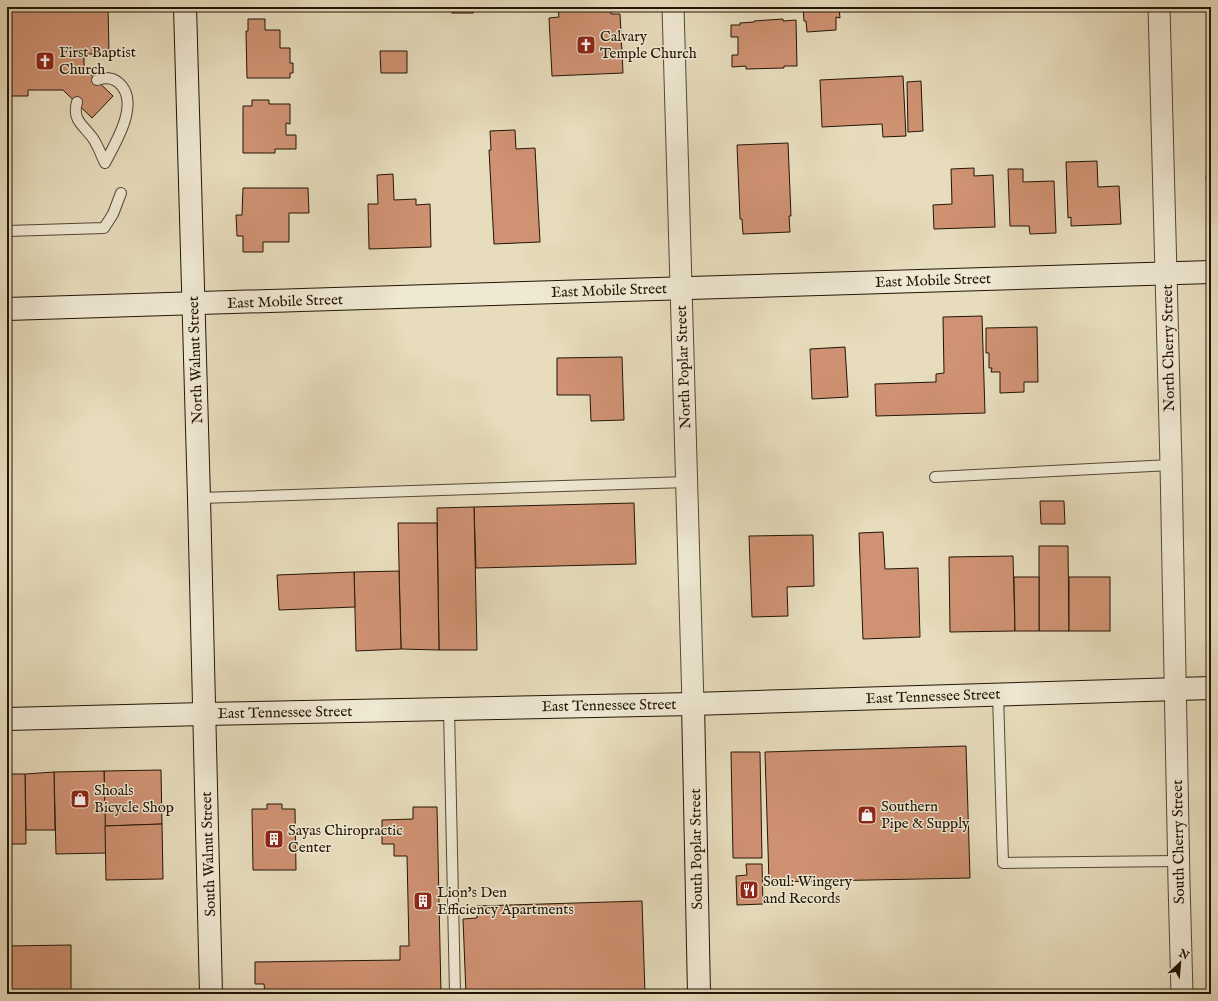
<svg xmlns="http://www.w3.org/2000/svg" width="1218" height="1001" viewBox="0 0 1218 1001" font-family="'IM FELL English',serif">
	<rect width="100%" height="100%" fill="#e7dcbc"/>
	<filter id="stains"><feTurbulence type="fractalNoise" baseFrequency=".005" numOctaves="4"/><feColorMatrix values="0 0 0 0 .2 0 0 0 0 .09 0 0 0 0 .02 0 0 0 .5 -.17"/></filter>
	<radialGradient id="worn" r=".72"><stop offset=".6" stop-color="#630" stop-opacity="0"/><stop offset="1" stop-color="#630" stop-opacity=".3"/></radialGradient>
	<g fill="#cf9273" stroke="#231506">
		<polygon points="7,7 108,7 109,54 84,54 84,68 113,96 92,118 63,90 28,90 28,96 7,96"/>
		<rect x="452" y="7" width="21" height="6"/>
		<polygon points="558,7 611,7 611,14 620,14 623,73 552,76 549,18 559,17"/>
		<polygon points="803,7 839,7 840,18 836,17 836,30 807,32 806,21 804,21"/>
		<rect x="1208" y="7" width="3" height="22"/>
		<polygon points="248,19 265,19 265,30 280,30 280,48 290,48 290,63 293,63 293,73 290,73 290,78 247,78 246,31 248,31"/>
		<polygon points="783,19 783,21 796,20 797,66 784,66 784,68 746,69 746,66 732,67 732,55 738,55 738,37 731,37 731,25 740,25 740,23 754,22 754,21"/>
		<polygon points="380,51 407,51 407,73 381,73"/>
		<polygon points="903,76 906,136 883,137 882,124 822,127 820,80"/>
		<polygon points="921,81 923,131 908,132 907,82"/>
		<polygon points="252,100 269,100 269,104 290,104 290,124 286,123 286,135 296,135 296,149 275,149 275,153 243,153 243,106 252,106"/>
		<polygon points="515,130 516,149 535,148 540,242 494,244 489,150 491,150 490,131"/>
		<polygon points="788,143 791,216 789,216 790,232 743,234 742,219 740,219 737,145"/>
		<polygon points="1097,161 1098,187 1119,186 1121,224 1071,226 1071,217 1068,218 1066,162"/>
		<polygon points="974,168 974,176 993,175 995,227 934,229 933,205 952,204 951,169"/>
		<polygon points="1008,169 1023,169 1023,182 1054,181 1056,233 1030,234 1029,226 1010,226"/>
		<polygon points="393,174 394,200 416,199 416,205 430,204 431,247 369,249 368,204 378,204 377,175"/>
		<polygon points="1206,176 1211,176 1211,188 1207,188"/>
		<polygon points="243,188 308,188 309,213 289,213 289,242 263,242 263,252 243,252 243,236 237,236 236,215 242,215"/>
		<polygon points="982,316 985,413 876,416 875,384 936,382 936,374 944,373 943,317"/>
		<polygon points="1037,327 1038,382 1024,382 1024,392 1000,393 1000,372 991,372 992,368 989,368 989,353 986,353 986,328"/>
		<polygon points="845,347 848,397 812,399 810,349"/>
		<polygon points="622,357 624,420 591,421 590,395 557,395 557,358"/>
		<polygon points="1208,490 1211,490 1211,534 1209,534"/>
		<polygon points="1040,501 1064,501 1065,524 1041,524"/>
		<polygon points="634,503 636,564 476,568 474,507"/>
		<polygon points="474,507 477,650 439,650 437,508"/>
		<polygon points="398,523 437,523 439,650 401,649"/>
		<polygon points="883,532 885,569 918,568 920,637 863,639 859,533"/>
		<polygon points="813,535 814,586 787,587 788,616 752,617 749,536"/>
		<polygon points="1039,546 1068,546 1069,631 1039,631"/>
		<polygon points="1013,556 1015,631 950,632 949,557"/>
		<polygon points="399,571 401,649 356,651 354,572"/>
		<polygon points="354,572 355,607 279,610 277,575"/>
		<polygon points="1014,577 1039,577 1039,631 1015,631"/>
		<rect x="1069" y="577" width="41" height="54"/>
		<polygon points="966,746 970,878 769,882 765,752"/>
		<polygon points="731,752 760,752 762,858 733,858"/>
		<polygon points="161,770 162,824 105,826 104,771"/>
		<polygon points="104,771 106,853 56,854 54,772"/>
		<polygon points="54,772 55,830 26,830 25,774"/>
		<polygon points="7,774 25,774 26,844 7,844"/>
		<polygon points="267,804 282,804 282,809 295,809 296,870 253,870 252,809 267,809"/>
		<polygon points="413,807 437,807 441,994 265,994 264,984 255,984 255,962 400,960 400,946 409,946 407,856 394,856 394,844 382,844 382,820 413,819"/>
		<polygon points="162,824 163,879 106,880 105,826"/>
		<polygon points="746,864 762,864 763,904 737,905 736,876 747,875"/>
		<polygon points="642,901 645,994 466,994 463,919 477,918 477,906"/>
		<polygon points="71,945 71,994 7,994 7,946"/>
	</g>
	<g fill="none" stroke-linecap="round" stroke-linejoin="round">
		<g stroke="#544734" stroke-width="12">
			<g id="lane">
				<path d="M77 102C72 120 83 125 92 137 98 145 101 155 105 163 115 143 141 103 119 83 112 77 105 77 97 80"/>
				<polyline points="7,231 104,228 113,214 121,193"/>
				<polyline points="935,477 1171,465"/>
				<polyline points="199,498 687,482"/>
				<polyline points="998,694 1003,863 1179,861"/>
				<polyline points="449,709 455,994"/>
			</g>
		</g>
		<g stroke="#544734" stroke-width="23">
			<g id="street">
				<polyline points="673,7 693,704"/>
				<polyline points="1159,7 1171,465 1179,882 1182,994"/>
			</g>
		</g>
		<g stroke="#231506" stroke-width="24">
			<g id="secondary">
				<polyline points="185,7 199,498 211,994"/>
				<polyline points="7,309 1211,272"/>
				<polyline points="693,704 699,994"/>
				<polyline points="7,719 204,714 693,704 1211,688"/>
			</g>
		</g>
		<use href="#lane" stroke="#efe8d3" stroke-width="10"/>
		<use href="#street" stroke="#efe8d3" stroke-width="21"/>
		<use href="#secondary" stroke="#efe8d3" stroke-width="22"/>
	</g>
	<defs>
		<g id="church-square" transform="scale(1)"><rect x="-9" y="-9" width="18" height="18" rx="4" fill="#8f2418" stroke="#efe8d3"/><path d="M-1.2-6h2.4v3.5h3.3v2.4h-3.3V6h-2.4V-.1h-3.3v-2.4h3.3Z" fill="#fff"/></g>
		<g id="shop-square" transform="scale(1)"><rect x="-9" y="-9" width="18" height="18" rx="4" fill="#8f2418" stroke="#efe8d3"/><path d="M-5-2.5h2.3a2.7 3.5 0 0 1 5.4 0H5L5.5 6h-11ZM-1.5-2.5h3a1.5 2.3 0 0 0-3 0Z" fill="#fff"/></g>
		<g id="building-square" transform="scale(1)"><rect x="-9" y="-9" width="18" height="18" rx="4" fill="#8f2418" stroke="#efe8d3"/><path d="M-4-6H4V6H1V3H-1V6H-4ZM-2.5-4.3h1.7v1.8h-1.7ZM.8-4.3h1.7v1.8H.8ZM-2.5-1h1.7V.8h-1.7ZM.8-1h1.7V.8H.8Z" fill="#fff"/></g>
		<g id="restaurant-square" transform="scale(1)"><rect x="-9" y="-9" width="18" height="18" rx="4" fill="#8f2418" stroke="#efe8d3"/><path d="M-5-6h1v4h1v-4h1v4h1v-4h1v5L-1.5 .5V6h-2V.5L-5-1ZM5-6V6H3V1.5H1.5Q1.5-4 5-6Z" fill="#fff"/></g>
	</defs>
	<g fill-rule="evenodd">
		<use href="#church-square" x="586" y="45"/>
		<use href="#church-square" x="45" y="61"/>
		<use href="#shop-square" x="80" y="799"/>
		<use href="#shop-square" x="867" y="815"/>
		<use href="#building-square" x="274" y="839"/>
		<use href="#restaurant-square" x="749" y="890"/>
		<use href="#building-square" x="423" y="901"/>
	</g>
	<g text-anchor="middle" stroke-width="3" stroke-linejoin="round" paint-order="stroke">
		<g font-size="15" fill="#231506" stroke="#efe8d3" text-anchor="start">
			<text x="600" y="41">Calvary<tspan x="600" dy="17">Temple Church</tspan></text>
			<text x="59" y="57">First Baptist<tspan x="59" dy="17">Church</tspan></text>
			<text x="94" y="795">Shoals<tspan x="94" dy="17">Bicycle Shop</tspan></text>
			<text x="881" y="811">Southern<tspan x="881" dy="17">Pipe &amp; Supply</tspan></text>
			<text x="288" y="835">Sayas Chiropractic<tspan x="288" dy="17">Center</tspan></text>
			<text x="763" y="886">Soul: Wingery<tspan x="763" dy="17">and Records</tspan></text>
			<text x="437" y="897">Lion's Den<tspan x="437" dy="17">Efficiency Apartments</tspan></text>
		</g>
		<g font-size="15" fill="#231506" stroke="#efe8d3">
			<text transform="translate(933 280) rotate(-2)" y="5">East Mobile Street</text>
			<text transform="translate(609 290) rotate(-2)" y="5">East Mobile Street</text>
			<text transform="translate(285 301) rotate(-2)" y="5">East Mobile Street</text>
			<text transform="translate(1168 348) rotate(-91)" y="5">North Cherry Street</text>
			<text transform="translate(195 360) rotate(-92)" y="5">North Walnut Street</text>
			<text transform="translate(683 367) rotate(-92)" y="5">North Poplar Street</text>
			<text transform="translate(933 696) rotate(-2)" y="5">East Tennessee Street</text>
			<text transform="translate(609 705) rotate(-1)" y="5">East Tennessee Street</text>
			<text transform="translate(285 712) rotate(-1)" y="5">East Tennessee Street</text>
			<text transform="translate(1178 842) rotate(-91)" y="5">South Cherry Street</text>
			<text transform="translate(696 849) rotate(-91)" y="5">South Poplar Street</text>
			<text transform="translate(208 854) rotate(-92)" y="5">South Walnut Street</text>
		</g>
	</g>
	<rect width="1218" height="1001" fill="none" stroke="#e7dcbc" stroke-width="24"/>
	<rect x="8" y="8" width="1202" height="985" fill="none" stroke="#231506" stroke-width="2"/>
	<rect x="12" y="12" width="1194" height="977" fill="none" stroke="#231506"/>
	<g transform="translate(1180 963) rotate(26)" stroke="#efe8d3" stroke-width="3" paint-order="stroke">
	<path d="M0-3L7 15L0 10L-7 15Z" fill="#231506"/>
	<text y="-6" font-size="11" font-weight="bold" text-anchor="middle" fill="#231506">N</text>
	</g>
	<rect width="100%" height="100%" filter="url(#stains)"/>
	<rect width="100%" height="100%" fill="url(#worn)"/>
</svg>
